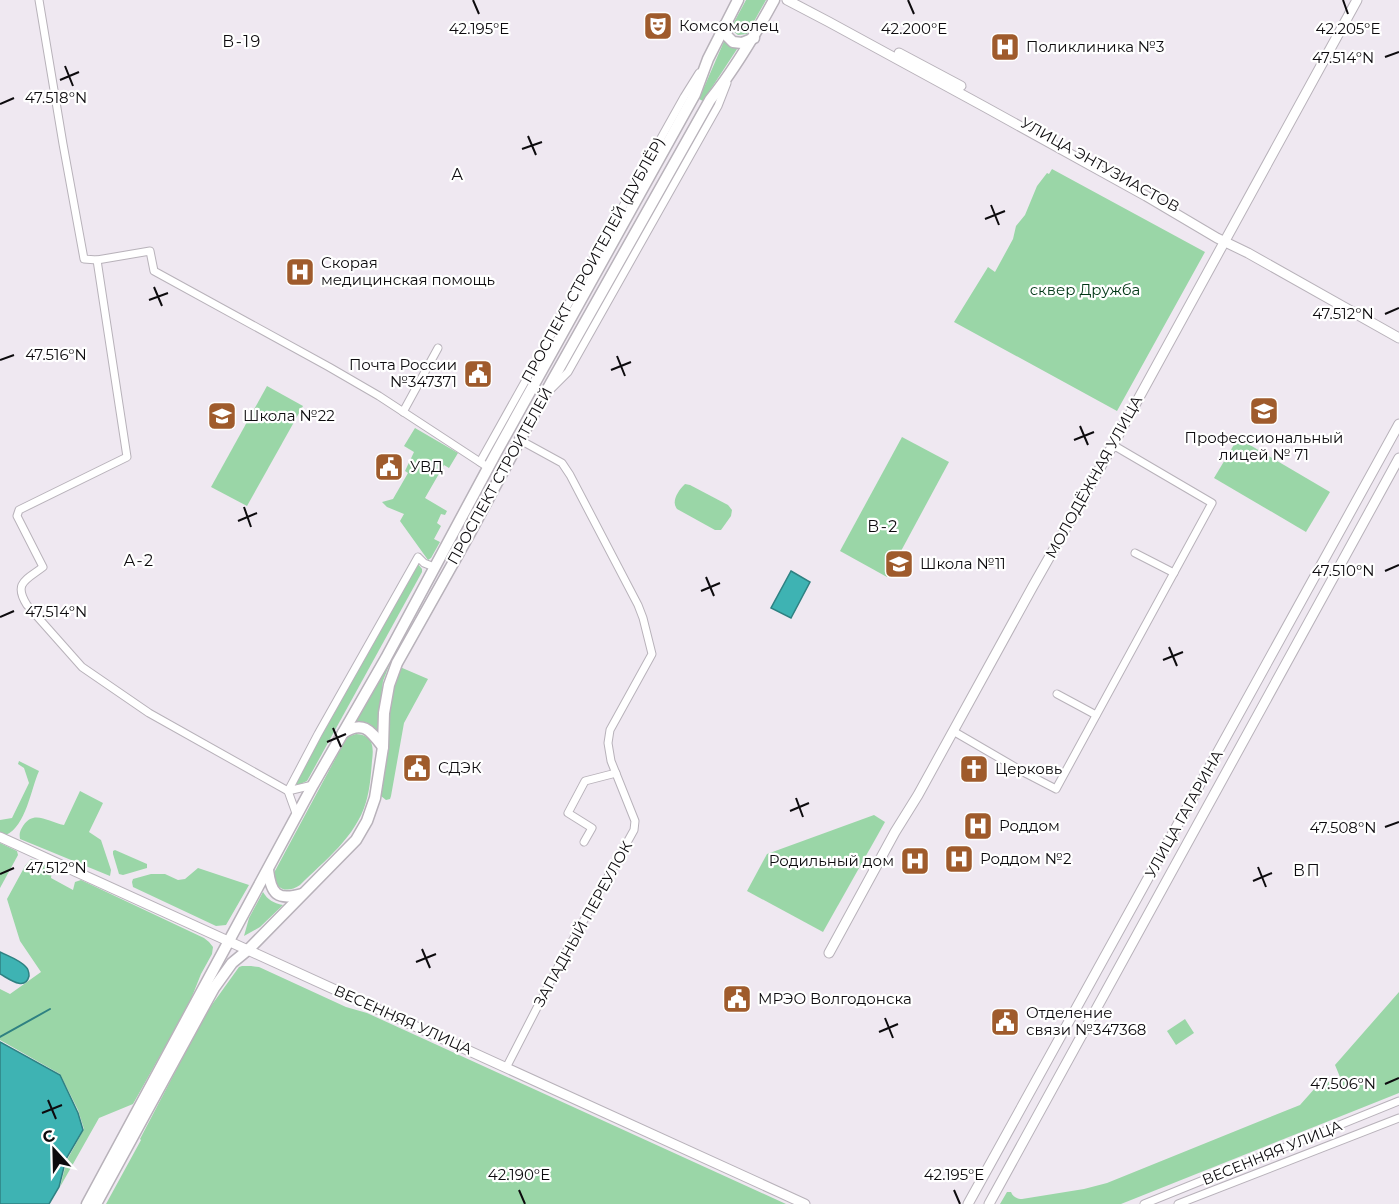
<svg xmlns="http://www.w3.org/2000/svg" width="1399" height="1204" viewBox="0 0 1399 1204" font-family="Montserrat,sans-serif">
	<rect width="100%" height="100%" fill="#efe8f1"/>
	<g fill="#9ad6a7">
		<polygon points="746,0 766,0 747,34 738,35 733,31 732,26"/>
		<polygon points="725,39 739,46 703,101 699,99"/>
		<polygon points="1052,169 1205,252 1117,411 954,322 988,267 995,272 1013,239 1016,226 1025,215 1037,186 1047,173 1049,174"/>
		<polygon points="267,386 303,406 247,506 211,487"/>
		<polygon points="415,428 458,453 449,468 444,465 425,498 447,511 445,515 441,514 437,523 441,526 434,539 440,542 431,558 428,560 400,521 404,514 387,507 382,502 393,499 408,473 405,471 414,452 404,446"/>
		<polygon points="902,437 949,462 887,577 840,551"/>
		<polygon points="1238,438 1330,492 1306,532 1214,478"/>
		<path d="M685 484 690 485 728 505 732 510 731 516 721 530H715L677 509C671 501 678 491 685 484Z"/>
		<polygon points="418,564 422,569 422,572 307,781 298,785 295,782 296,779"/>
		<path d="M386 662 390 663 383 681 377 731C370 722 364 721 354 722Z"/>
		<polygon points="400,667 428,679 404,723 391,796 390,799 386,800 381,796 380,792 392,688"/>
		<path d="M356 734C373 735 374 746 372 761 371 774 370 789 366 802 356 837 324 861 300 885 286 895 272 888 275 871L347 737Z"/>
		<path d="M19 761 39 771C31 789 26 826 6 835L0 832V820L12 818 29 783 24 768 18 764Z"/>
		<path d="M80 791 103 803 89 832 101 840 111 870 110 876 20 839C19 833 20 831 23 826 34 809 48 822 64 825Z"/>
		<polygon points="874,815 885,822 823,932 747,891 767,854"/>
		<polygon points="0,843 17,851 18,855 0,888"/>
		<polygon points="115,850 147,864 147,868 123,875 119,874 113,854 113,851"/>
		<polygon points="31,859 50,867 52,869 51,878 73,890 75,882 81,880 204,938 209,942 213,947 212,954 201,974 189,1004 133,1104 99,1118 60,1187 67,1160 84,1129 78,1110 60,1074 0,1040 0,989 10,994 41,972 20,941 7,899 25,866"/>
		<polygon points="198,868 249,885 226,925 216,926 133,887 132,882 133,879 151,874 165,874 178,880 185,879"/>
		<path d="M263 892C268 900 273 903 283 905L260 927 244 936 249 918Z"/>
		<polygon points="242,966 251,966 259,967 346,1007 367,1013 786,1204 106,1204 141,1140 140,1139 206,1013 239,967"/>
		<path d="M1399 992V1093L1121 1204H1000L1007 1192H1011C1013 1197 1017 1199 1022 1199L1084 1189 1107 1183 1300 1105 1316 1087 1340 1077 1335 1065Z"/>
		<polygon points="1185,1019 1194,1033 1176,1045 1167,1031"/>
	</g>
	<g fill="#3eb3b3" stroke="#2f8182" stroke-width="1.5">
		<polygon points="791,571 810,582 791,618 771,608"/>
		<path d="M0 952C8 956 20 960 26 967 28 969 29 973 29 976 25 992 8 978 0 974Z"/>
		<polygon points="0,1042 60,1075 78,1113 83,1130 66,1159 59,1187 49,1204 0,1204"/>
	</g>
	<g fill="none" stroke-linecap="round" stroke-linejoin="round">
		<polyline stroke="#2f8182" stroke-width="2" points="0,1037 50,1009"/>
		<g stroke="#b8b2ba" stroke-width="9">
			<g id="minor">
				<polyline points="39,0 63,144 84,259 97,260 150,251 154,271 329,367 379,396 489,468"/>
				<path d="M97 260 127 457 19 510 17 516 43 567C26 580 13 583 27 605L82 667 149 713 288 791 297 816"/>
				<polyline points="551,389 568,372 718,106 727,83"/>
				<polyline points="403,412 438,348"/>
				<polyline points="480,462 684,97 699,73"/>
				<polyline points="1135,553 1174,573"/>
				<polyline points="1057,694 1096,715"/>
				<polyline points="953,731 1027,774 1056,789 1212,503 1113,445"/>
				<polyline points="288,791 318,734 418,557 424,563 434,567"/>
				<polyline points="288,791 313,785"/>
				<polyline points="584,842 592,828 568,813 585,781 616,773"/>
				<polyline points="506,1068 560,963 634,830 635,821 611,761 608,743 610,730 652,654 643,618 638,605 570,475 562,463 520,440"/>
				<polyline points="1144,1204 1399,1101"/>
				<polyline points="1178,1204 1399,1118"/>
			</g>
		</g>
		<g stroke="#b8b2ba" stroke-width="11">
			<g id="tertiary">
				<polyline points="787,0 829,22 985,107 1146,196 1217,238 1248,253 1399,338"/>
				<polyline points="899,53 961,86"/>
				<polyline points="0,837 805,1204"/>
				<polyline points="829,953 895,832 918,795 1033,586 1113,445 1357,0"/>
				<polyline points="968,1204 1399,424"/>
				<polyline points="989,1204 1399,458"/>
			</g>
		</g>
		<g stroke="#b8b2ba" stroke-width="13">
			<g id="secondary">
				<polyline points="725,25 727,36 733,42 742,43 754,38"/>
				<path d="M343 733C363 720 370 730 383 747"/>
				<path d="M268 870C271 894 277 901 302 894"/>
				<polyline points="87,1204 313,785 386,658 496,453 695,94 708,59 738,0"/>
				<path d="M96 1204 214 988 232 963 249 949 356 840 367 821 375 798 383 747 384 713 389 685 397 663 470 533 543 397 710 100C735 69 755 35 774 0"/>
			</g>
		</g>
		<use href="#minor" stroke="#fff" stroke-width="7"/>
		<use href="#tertiary" stroke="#fff" stroke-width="9"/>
		<use href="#secondary" stroke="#fff" stroke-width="10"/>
	</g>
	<path fill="none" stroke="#0d0b0e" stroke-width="2" d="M473 0 479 14M908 0 914 14M1343 0 1348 14M1385 57 1399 52M65 66 73 86M60 80 79 72M0 104 14 98M528 136 536 155M522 149 542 142M991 205 999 225M985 219 1005 211M154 287 162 306M149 300 168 293M1385 314 1399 308M617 356 625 376M0 360 14 355M611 370 631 362M1080 426 1088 445M1074 440 1094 432M244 507 251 527M238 521 257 513M1385 571 1399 565M706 577 714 596M701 591 720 583M0 617 14 611M1169 647 1177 666M1163 660 1183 652M333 728 341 747M327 742 346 734M796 798 803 817M790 811 809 803M1385 827 1399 822M1258 867 1266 887M0 874 14 868M1253 881 1272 873M422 949 430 968M416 962 436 954M885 1018 893 1038M879 1032 898 1024M1385 1084 1399 1078M48 1100 56 1119M42 1113 62 1105M519 1190 525 1204M954 1190 960 1204"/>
	<defs>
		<g id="theatre-square" transform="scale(1.5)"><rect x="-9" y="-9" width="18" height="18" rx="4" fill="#9f5b2c" stroke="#fff"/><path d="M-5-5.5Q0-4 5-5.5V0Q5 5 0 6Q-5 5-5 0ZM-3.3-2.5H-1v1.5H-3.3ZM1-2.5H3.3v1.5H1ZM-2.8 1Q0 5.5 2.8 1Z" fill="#fff"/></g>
		<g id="hospital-square" transform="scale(1.5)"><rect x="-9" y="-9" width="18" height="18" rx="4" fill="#9f5b2c" stroke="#fff"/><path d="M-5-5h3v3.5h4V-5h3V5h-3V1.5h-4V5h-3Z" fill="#fff"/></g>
		<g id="civic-square" transform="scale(1.5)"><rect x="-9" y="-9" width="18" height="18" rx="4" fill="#9f5b2c" stroke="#fff"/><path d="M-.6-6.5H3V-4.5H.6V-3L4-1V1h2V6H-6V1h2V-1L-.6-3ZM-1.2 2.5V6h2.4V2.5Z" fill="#fff"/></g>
		<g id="university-square" transform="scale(1.5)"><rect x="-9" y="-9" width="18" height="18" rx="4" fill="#9f5b2c" stroke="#fff"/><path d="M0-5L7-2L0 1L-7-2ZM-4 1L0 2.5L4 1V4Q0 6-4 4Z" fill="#fff"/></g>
		<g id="school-square" transform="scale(1.5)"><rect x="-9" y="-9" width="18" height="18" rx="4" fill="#9f5b2c" stroke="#fff"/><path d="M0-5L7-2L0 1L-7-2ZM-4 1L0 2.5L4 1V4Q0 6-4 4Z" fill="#fff"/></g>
		<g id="church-square" transform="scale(1.5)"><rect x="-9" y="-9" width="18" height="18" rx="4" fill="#9f5b2c" stroke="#fff"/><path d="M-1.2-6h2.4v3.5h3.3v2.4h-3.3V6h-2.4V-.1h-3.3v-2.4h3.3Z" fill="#fff"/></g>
	</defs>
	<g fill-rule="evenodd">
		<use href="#theatre-square" x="658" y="26"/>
		<use href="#hospital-square" x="1005" y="47"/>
		<use href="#hospital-square" x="300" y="272"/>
		<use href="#civic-square" x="478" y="374"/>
		<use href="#university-square" x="1264" y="411"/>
		<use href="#school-square" x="222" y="416"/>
		<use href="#civic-square" x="389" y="467"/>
		<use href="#school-square" x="899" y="564"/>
		<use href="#civic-square" x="417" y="768"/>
		<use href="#church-square" x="974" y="769"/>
		<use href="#hospital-square" x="978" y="826"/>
		<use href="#hospital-square" x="959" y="859"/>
		<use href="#hospital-square" x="915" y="861"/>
		<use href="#civic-square" x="737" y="999"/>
		<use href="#civic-square" x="1005" y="1022"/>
	</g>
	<g text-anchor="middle" stroke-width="4.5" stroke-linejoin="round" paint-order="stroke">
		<g font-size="15" fill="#0d0b0e" stroke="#fff" text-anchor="start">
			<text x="679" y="31">Комсомолец</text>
			<text x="1026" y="52">Поликлиника №3</text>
			<text x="321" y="268">Скорая<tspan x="321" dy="17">медицинская помощь</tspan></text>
			<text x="457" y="370" text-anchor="end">Почта России<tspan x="457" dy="17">№347371</tspan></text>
			<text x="243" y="421">Школа №22</text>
			<text x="1264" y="443" text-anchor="middle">Профессиональный<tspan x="1264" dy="17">лицей № 71</tspan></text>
			<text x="410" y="472">УВД</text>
			<text x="920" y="569">Школа №11</text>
			<text x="438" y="773">СДЭК</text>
			<text x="995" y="774">Церковь</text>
			<text x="999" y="831">Роддом</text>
			<text x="980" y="864">Роддом №2</text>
			<text x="894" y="866" text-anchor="end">Родильный дом</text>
			<text x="758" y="1004">МРЭО Волгодонска</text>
			<text x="1026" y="1018">Отделение<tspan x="1026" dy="17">связи №347368</tspan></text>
		</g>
		<g font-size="15" fill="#0d0b0e" stroke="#fff">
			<text transform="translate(1100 165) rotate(29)" y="5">УЛИЦА ЭНТУЗИАСТОВ</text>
			<text transform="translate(593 260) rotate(-61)" y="5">ПРОСПЕКТ СТРОИТЕЛЕЙ (ДУБЛЁР)</text>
			<text transform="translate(500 476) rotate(-61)" y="5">ПРОСПЕКТ СТРОИТЕЛЕЙ</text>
			<text transform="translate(1094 477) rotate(-61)" y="5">МОЛОДЁЖНАЯ УЛИЦА</text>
			<text transform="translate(1184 814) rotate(-61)" y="5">УЛИЦА ГАГАРИНА</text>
			<text transform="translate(583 924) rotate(-61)" y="5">ЗАПАДНЫЙ ПЕРЕУЛОК</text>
			<text transform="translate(403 1020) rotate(24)" y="5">ВЕСЕННЯЯ УЛИЦА</text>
			<text transform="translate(1272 1153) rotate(-22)" y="5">ВЕСЕННЯЯ УЛИЦА</text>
		</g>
		<g font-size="15" fill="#003716" stroke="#fff">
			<text x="1085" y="295">сквер Дружба</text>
		</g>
		<g font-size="16" letter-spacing="1.5" fill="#0d0b0e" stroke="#fff">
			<text x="242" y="47">В-19</text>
			<text x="458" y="180">А</text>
			<text x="883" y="532">В-2</text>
			<text x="139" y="566">А-2</text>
			<text x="1307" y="876">ВП</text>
		</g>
	</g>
	<g font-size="15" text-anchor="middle" fill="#0d0b0e" stroke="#fff" stroke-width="4.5" stroke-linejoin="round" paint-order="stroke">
		<text x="479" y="34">42.195°E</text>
		<text x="914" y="34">42.200°E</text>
		<text x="1348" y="34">42.205°E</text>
		<text x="1343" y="63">47.514°N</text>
		<text x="56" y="103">47.518°N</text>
		<text x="1343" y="319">47.512°N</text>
		<text x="56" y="360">47.516°N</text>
		<text x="1343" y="576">47.510°N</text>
		<text x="56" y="617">47.514°N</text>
		<text x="1343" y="833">47.508°N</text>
		<text x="56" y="873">47.512°N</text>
		<text x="1343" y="1089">47.506°N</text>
		<text x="519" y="1180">42.190°E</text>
		<text x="954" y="1180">42.195°E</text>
	</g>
	<g transform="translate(54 1150) rotate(338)" stroke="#ffffff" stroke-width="4.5" paint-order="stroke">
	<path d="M0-4.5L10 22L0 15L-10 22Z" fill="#0d0b0e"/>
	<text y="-9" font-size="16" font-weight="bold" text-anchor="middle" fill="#0d0b0e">С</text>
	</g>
</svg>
